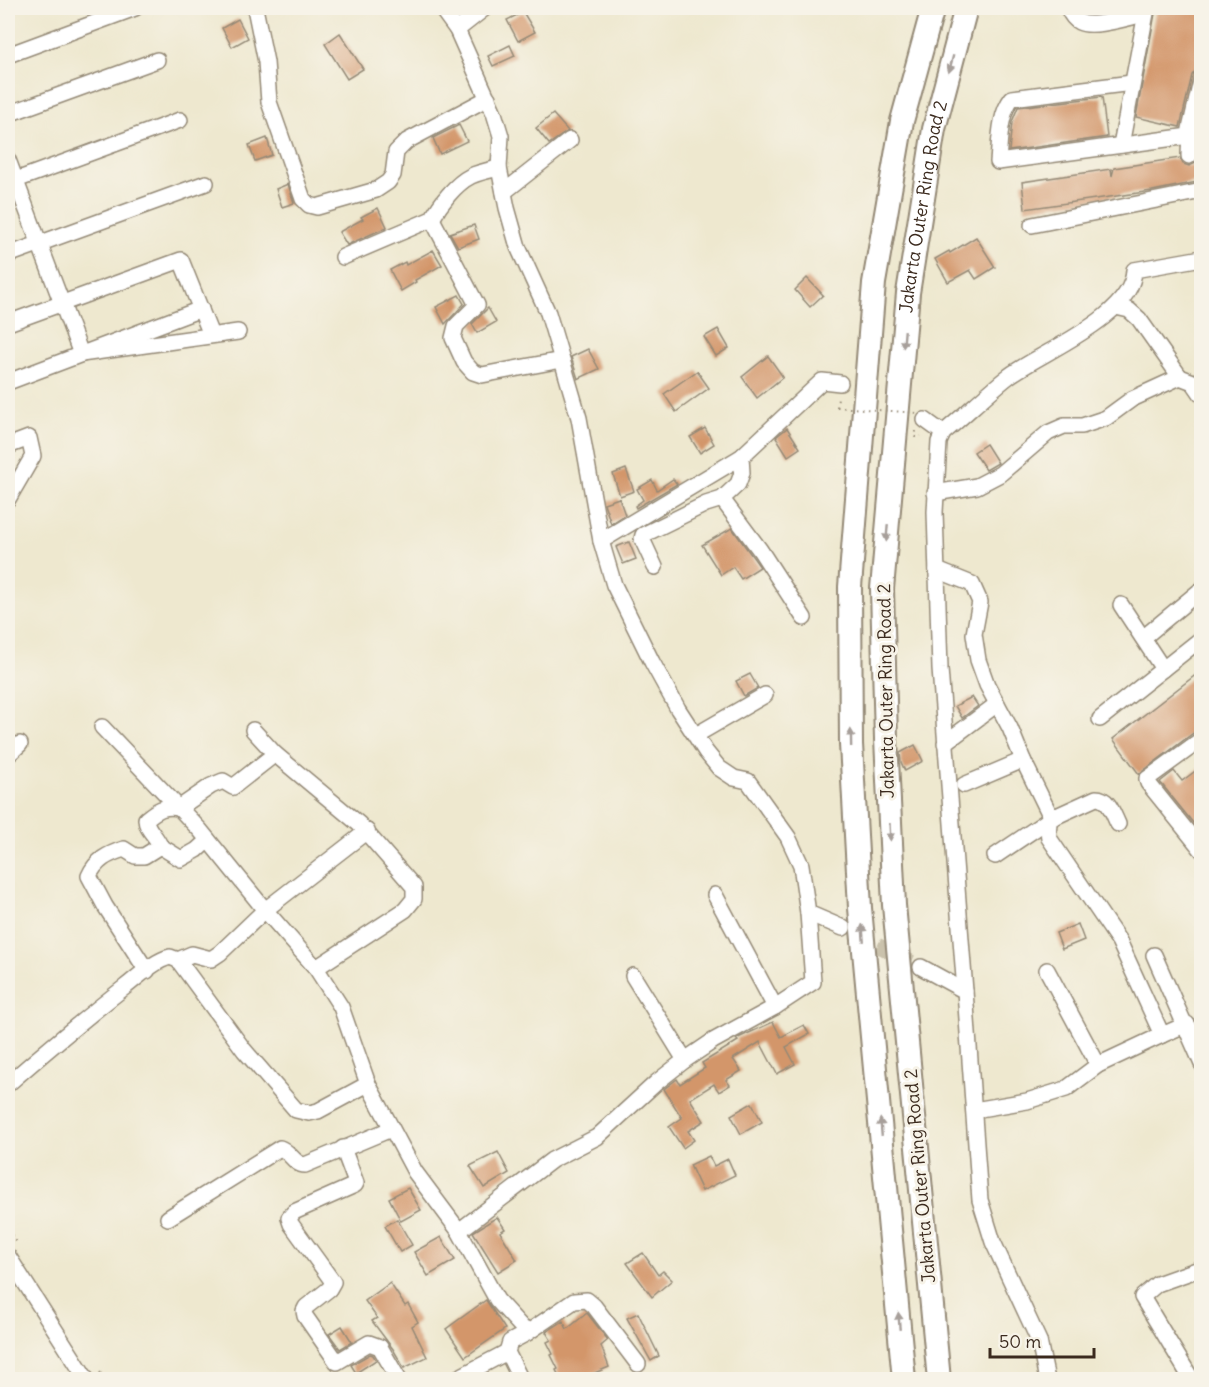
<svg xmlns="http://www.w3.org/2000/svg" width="1209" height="1387" viewBox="0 0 1209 1387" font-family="Delius,sans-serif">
	<rect width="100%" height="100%" fill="#f7f3e8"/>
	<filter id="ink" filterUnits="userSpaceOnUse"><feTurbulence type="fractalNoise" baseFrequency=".0167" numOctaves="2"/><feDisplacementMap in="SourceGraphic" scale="12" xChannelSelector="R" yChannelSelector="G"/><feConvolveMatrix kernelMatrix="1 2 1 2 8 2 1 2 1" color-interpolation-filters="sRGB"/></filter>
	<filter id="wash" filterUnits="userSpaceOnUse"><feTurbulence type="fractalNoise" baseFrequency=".008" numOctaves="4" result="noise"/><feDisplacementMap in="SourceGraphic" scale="24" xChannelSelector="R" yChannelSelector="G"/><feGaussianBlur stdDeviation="1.35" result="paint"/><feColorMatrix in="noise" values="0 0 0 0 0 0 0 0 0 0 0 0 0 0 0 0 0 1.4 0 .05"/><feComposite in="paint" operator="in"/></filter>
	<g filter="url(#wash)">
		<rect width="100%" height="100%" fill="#eee8cf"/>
		<g id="blocks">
			<g fill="#d3966a">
				<polygon points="1156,8 1202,8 1202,48 1197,69 1192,75 1180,127 1136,117"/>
				<polygon points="523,12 535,32 518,41 507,20"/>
				<polygon points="238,19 248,38 232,47 222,28"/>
				<polygon points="340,33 363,69 347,79 325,44"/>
				<polygon points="510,45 515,56 493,66 488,56"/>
				<polygon points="1102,97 1107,137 1009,151 1012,122 1018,107"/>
				<polygon points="553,114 568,131 549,144 536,128"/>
				<polygon points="459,125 467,141 440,154 433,138"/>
				<polygon points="267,138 272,155 255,161 249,145"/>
				<polygon points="1202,155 1202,181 1152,191 1025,209 1022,182 1111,169 1112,176 1114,168 1180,158 1183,164 1189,166 1194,164 1199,156"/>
				<polygon points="288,184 294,203 282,207 276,189"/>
				<polygon points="378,208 387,227 347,245 339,232 363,219 361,217"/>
				<polygon points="474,225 479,239 458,247 450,233"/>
				<polygon points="976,237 995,267 976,279 970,270 948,282 935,259 949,251 950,253"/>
				<polygon points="433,250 442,265 415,280 416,282 401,291 390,270 405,262 406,265"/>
				<polygon points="807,278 823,295 810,307 795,290"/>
				<polygon points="459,295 464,304 445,324 436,307"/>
				<polygon points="488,308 496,322 477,333 472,324"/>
				<polygon points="718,329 729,348 716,356 704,337"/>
				<polygon points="588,349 599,369 578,379 571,357"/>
				<polygon points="768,356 783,377 757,398 742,377"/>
				<polygon points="697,371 709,388 676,412 664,394"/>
				<polygon points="705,428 714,444 700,453 690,437"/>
				<polygon points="787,428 800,448 788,456 776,437"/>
				<polygon points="986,444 998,463 986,470 974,452"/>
				<polygon points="626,469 634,491 620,496 613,474"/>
				<polygon points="673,479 677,484 636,508 635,506 643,500 637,489 652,480 657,490"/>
				<polygon points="619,498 625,515 611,524 604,503"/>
				<polygon points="732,528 760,567 741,579 733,567 721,575 702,545"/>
				<polygon points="629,542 636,559 623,564 616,547"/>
				<polygon points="1202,670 1202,729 1196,731 1139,774 1113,739"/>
				<polygon points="750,674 758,688 744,696 736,681"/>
				<polygon points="972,697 978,706 962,718 955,706"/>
				<polygon points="915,745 923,761 905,771 901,762 900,753"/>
				<polygon points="1202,766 1202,834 1160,782 1174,771 1182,781"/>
				<polygon points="1078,924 1084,940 1062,949 1056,933"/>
				<polygon points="773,1022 781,1037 804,1025 809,1034 786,1047 795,1064 777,1074 760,1042 733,1059 741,1071 726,1080 730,1085 719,1092 714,1084 690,1099 704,1121 688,1131 694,1140 683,1148 669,1127 682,1118 664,1089 677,1079 680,1084 705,1068 702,1063 738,1041 736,1039"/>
				<polygon points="752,1103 762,1122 741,1134 731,1115"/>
				<polygon points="498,1152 509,1173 484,1188 470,1166"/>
				<polygon points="709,1156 714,1166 728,1159 735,1175 702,1191 690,1165"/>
				<polygon points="408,1188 421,1210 401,1221 389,1198"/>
				<polygon points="497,1217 505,1229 500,1232 517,1260 498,1272 473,1232"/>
				<polygon points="397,1219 412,1245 400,1252 385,1226"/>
				<polygon points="441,1237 455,1260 428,1276 414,1252"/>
				<polygon points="643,1253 658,1275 663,1271 672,1280 652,1297 627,1263"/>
				<polygon points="390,1283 405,1306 408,1304 418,1322 412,1326 427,1357 404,1368 393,1349 372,1321 377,1318 365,1301"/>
				<polygon points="486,1300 505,1329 465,1357 446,1329"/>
				<polygon points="587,1313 608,1340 601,1346 609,1367 578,1380 561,1380 556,1370 558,1369 551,1355 553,1354 547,1342 551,1340 546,1332 563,1321 567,1329"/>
				<polygon points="638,1313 659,1356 651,1361 627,1318"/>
				<polygon points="342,1326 352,1342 340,1349 329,1334"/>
				<polygon points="370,1354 373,1355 376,1360 356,1373 351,1365"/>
			</g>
		</g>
	</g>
	<g filter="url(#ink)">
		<use href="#blocks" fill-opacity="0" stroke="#948976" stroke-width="1.5"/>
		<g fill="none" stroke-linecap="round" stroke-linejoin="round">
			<polyline stroke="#cac2ac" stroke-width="15" stroke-dasharray="15 8" stroke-linecap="butt" points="857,935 921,967"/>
			<g stroke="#948976" stroke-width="18">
				<g id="minor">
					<polyline points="255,8 266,62 269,102 303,199 309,205 317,207 376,190 388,182 393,175 396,152 407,141 488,98"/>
					<polyline points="441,8 457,30 494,113 501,136 499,168 507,208 518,247 548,313 562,360 579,418 601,541 614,585 652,662 678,709 706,752 719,768 734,778 748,781 788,837 801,865 808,913 843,928"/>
					<path d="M1068 8C1070 13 1073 19 1079 22 1093 29 1129 17 1145 14"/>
					<polyline points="457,30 485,8"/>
					<polyline points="8,55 135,8"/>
					<path d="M1132 83 1012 98C999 115 1000 140 998 162L1189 136"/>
					<polyline points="8,114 157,60"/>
					<polyline points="1121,145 1147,8"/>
					<polyline points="1189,156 1190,129 1202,77"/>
					<polyline points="8,160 81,354 238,332"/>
					<polyline points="8,183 180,120"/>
					<polyline points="504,192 570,140"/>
					<polyline points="432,219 477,305 456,326 453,338 464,362 473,372 482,375 562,360"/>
					<polyline points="1032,225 1202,191"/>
					<polyline points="8,255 206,183"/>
					<path d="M343 257 432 219C440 204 455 184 471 176 479 172 490 170 499 168"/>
					<polyline points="1116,307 1129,310 1139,319 1180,377"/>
					<polyline points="8,323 181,260 211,335"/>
					<polyline points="8,382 201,309"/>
					<polyline points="925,420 943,433"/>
					<polyline points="8,446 29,438 33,456 8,499"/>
					<polyline points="935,493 977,486 1000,474 1048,433 1064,426 1082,426 1106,418 1132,399 1180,377 1193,382 1202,395"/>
					<polyline points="722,499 760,550 804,618"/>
					<polyline points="601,541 741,457 822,381 840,383"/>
					<polyline points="655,567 642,539 643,535 706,504 722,499 738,484 742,473 741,457"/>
					<path d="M937 570 972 584 980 602 974 634 978 660 987 685 1010 728 1023 760 1048 811C1051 821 1047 829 1049 838L1119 941 1162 1035 1187 1024 1202 1049"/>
					<polyline points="1121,605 1163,669"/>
					<polyline points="1143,638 1202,589"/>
					<polyline points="1100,719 1202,638"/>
					<polyline points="102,727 200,830 265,910 316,968 341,1007 368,1084 415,1172 459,1231 497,1300 527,1333 510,1342 507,1352 521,1380"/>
					<polyline points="253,730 275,754 359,824 414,887 414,899 405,910 316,968"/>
					<polyline points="696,735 765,695"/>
					<polyline points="1202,739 1147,779 1148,783 1202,850"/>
					<polyline points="945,743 997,704"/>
					<polyline points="8,755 20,744"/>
					<polyline points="964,785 1023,760"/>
					<polyline points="160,846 181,859 197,850 208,840"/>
					<path d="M995 856 1050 819 1096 798C1109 798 1113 814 1118 824"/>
					<polyline points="715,895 775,1007"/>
					<polyline points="1154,955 1202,1064"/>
					<polyline points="178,960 192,954 211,959 220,953 265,910 367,831"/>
					<polyline points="921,967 965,991 980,1200 993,1242 1039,1341 1047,1380"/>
					<polyline points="1047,970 1098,1065"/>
					<path d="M147 971 105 906 89 876C96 860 108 854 124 849L135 856H144L160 846C157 836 146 830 146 819 157 810 164 805 179 808L211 786 223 781 233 787 275 754"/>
					<polyline points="633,976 685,1060"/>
					<path d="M965 991 940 669 935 512 939 442 943 433C965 415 986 394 1009 376 1043 351 1133 317 1134 270L1202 258"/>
					<path d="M8 1084C46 1051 85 1018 125 987 138 977 154 961 170 957L178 960 244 1050 296 1110 309 1113 318 1111 368 1084"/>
					<polyline points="974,1110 1027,1101 1066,1089 1098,1065 1162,1035"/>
					<polyline points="343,1148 356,1183 355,1185 294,1212 289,1218 291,1224 333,1282 329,1289 306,1307 304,1311 305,1316 337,1362 369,1343 380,1347 399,1380"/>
					<path d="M168 1218 280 1148C290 1151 294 1165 305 1165L391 1129"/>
					<polyline points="459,1231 552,1160 597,1137 657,1082 685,1060 713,1041 775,1007 813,982 808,913"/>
					<polyline points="8,1256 87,1380"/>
					<polyline points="527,1333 574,1301 587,1300 594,1306 638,1364"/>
					<polyline points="454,1380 507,1352"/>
					<polyline points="1192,1380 1142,1297 1157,1284 1202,1268"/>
				</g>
			</g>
			<g stroke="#948976" stroke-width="26">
				<g id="highway">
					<polyline points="904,1380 860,908 851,744 850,587 874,283 902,121 933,8"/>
					<path id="s1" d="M939 1380 894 905 886 739 882 589 908 293 934 129 966 8"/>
				</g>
			</g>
			<g stroke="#948976" stroke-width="2" stroke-dasharray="1.5 4.5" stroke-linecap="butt">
				<polyline points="837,407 838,398"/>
				<polyline points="916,431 915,437 921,436"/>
				<polyline points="8,1230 17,1244"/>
				<polyline points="100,1372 105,1380"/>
			</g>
			<use href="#minor" stroke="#fff" stroke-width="15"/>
			<use href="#highway" stroke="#fff" stroke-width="22"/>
			<polyline stroke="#948976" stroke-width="2" stroke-dasharray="1.5 4.5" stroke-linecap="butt" points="837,407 918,413"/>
		</g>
		<defs><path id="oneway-solid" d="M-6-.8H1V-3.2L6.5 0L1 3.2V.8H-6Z" transform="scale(1.5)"/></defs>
		<g fill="#a79f9a">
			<use href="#oneway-solid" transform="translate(951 64) rotate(105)"/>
			<use href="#oneway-solid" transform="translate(904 339) rotate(95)"/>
			<use href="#oneway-solid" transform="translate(887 533) rotate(95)"/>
			<use href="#oneway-solid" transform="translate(851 738) rotate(-91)"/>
			<use href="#oneway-solid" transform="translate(890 832) rotate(87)"/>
			<use href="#oneway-solid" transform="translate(863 933) rotate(-95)"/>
			<use href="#oneway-solid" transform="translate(881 1127) rotate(-95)"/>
			<use href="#oneway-solid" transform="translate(899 1321) rotate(-95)"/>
		</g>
	</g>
	<g text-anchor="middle" stroke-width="6" stroke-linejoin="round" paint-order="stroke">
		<g font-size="18" fill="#3b2a1e" stroke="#f7f3e8">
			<text dy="6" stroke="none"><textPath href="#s1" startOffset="1178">Jakarta Outer Ring Road 2</textPath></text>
			<text transform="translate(886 691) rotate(-91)" y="6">Jakarta Outer Ring Road 2</text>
			<text transform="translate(920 1176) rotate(-95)" y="6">Jakarta Outer Ring Road 2</text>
		</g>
	</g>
	<rect width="1209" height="1387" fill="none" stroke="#f7f3e8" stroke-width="30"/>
	<path d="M990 1348v9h104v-9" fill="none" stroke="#3b2a1e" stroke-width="3"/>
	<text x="999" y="1348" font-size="18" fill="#3b2a1e" stroke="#f7f3e8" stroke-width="4.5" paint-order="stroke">50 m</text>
</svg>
